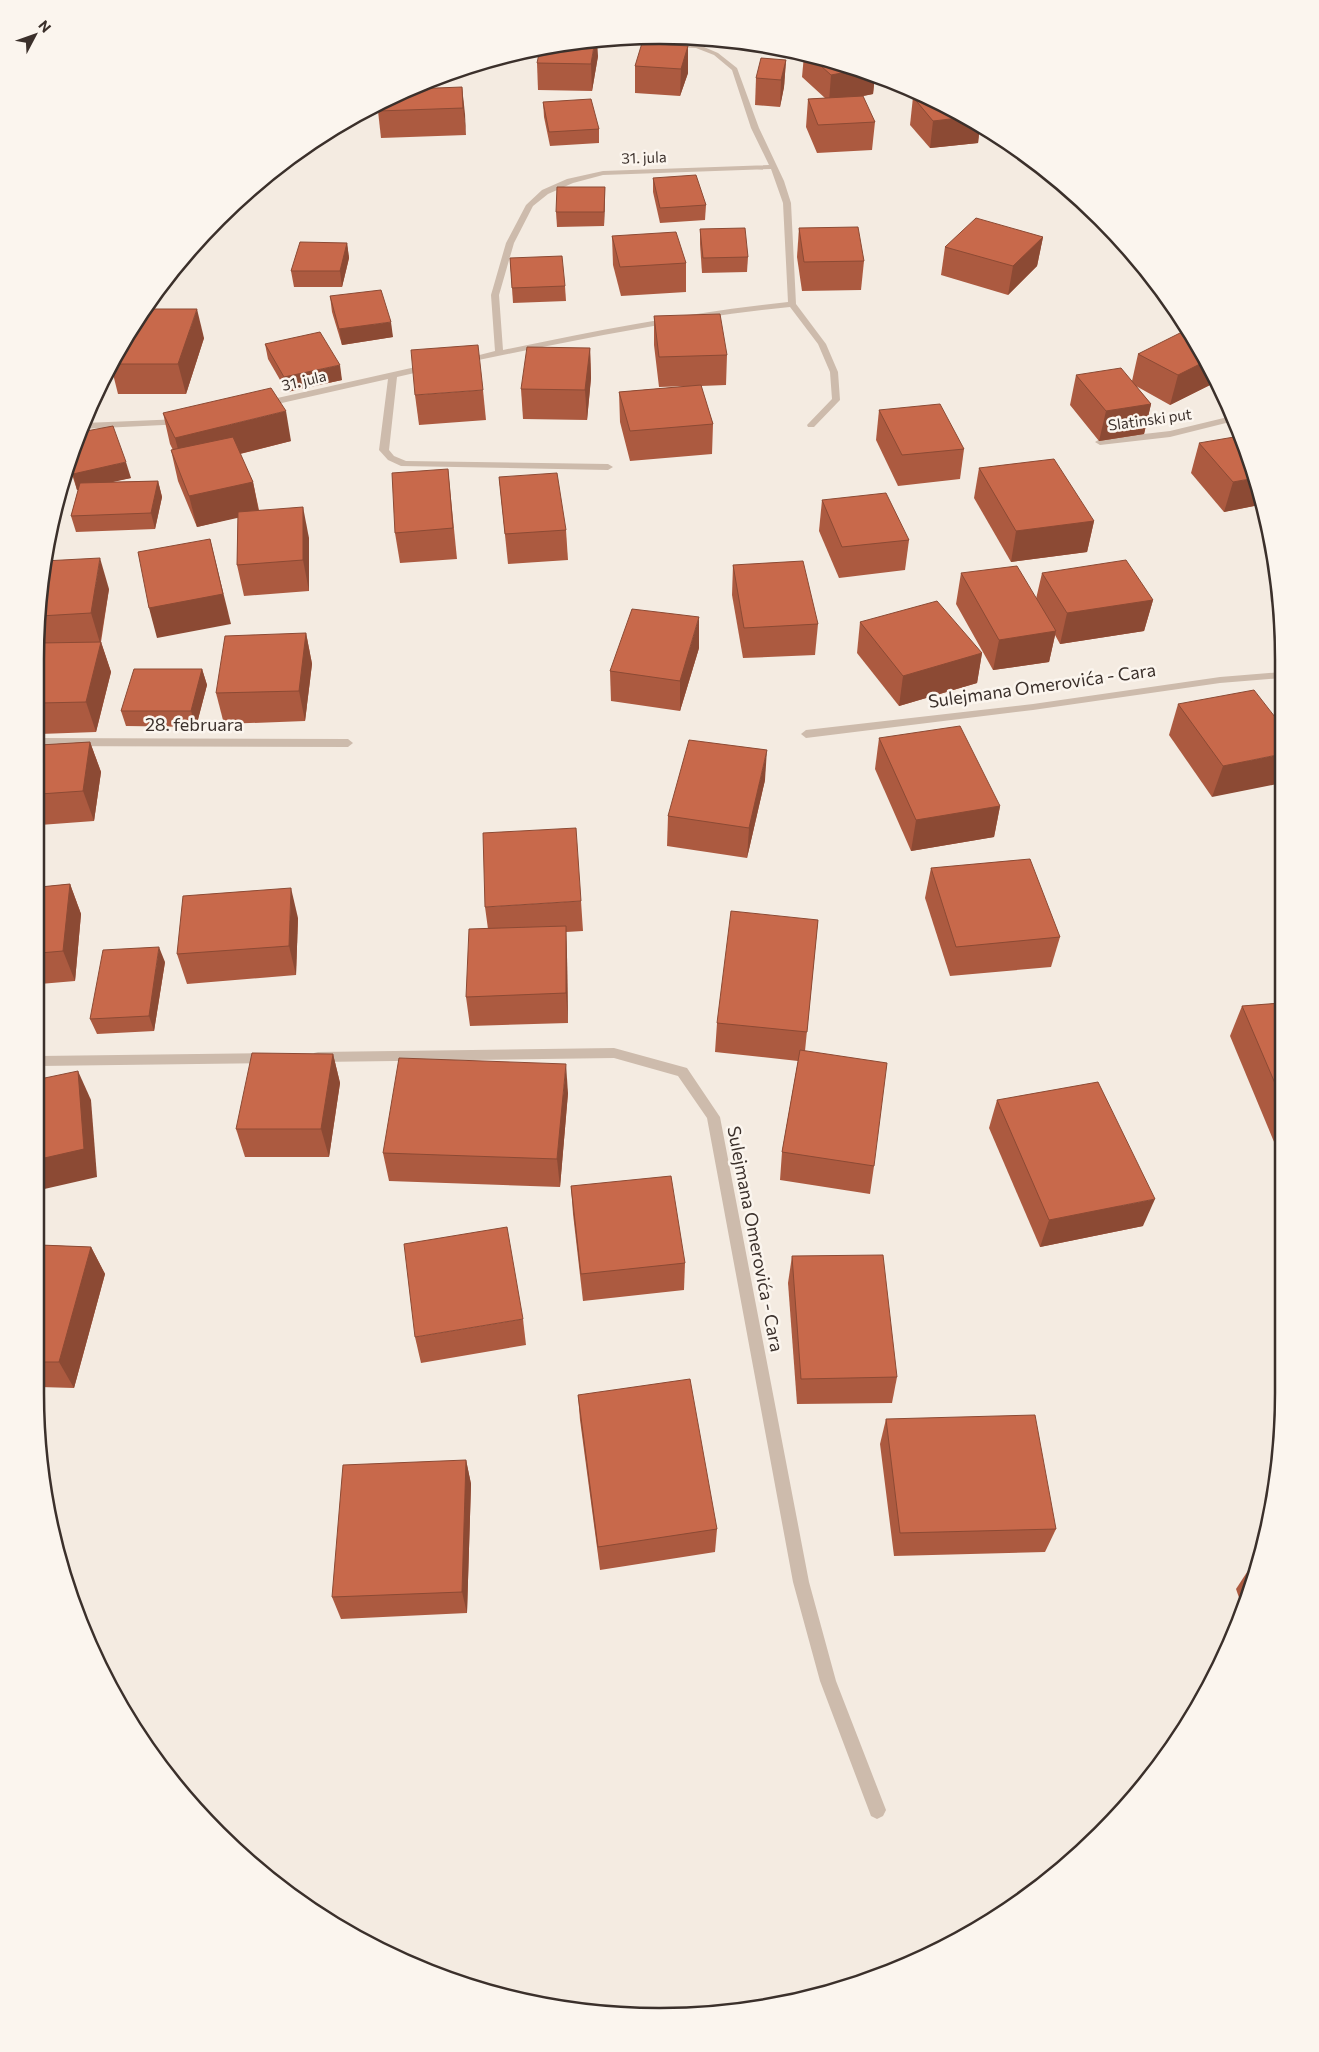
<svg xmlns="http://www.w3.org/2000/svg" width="1319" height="2052" viewBox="0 0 1319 2052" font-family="Commissioner,sans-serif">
	<rect width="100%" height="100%" fill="#f4ebe1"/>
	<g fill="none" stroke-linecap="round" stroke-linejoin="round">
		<g fill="#cdbbac" fill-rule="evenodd">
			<path d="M589 41 697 44 718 53 737 68 759 128 784 181 791 203 796 304 826 344 838 372 840 400 814 427H808L807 425 832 399 830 372 818 344 790 307C680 318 572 341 464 363L460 360 495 351 491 295 506 243 526 205 542 190 567 179 603 171 769 165 751 128 732 70 714 55 696 48 576 43ZM771 169 783 203 788 302C692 312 598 330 503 350L499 295 514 243 533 206 548 194 573 183 603 175Z"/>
			<polygon points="429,364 432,365 432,369 397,377 389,450 394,456 406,461 608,464 613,467 608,470 401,466 388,460 379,450 388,379 264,407 260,404 264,401"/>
			<polygon points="1232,416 1234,421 1170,437 1100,445 1095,442 1100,439 1170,431"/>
			<polygon points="181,419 184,420 184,424 82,429 84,423"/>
			<polygon points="1282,672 1282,678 1220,683 1033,710 806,738 801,734 806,730 1033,704 1220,677"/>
			<polygon points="40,738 348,739 353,743 348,747 40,746"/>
			<polygon points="614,1048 687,1068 720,1117 809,1582 836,1681 886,1810 883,1816 877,1819 871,1816 820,1681 793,1582 707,1118 678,1076 614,1058 318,1062 314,1061 312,1057 314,1053 318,1052"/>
			<polygon points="268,1053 272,1054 274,1058 272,1062 268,1063 40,1066 40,1056"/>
		</g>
	</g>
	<g fill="#ac5a40">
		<polygon points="688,46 688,73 680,96 635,93 635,66"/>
		<polygon points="804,55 860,68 875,75 873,94 859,97 875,122 872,150 817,153 806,127 808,99 825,98 802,77"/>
		<polygon points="598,56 592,91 538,90 537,63"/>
		<polygon points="786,60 784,87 780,107 755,105 756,78"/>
		<polygon points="462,87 466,135 381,138 378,111"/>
		<polygon points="913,97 972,119 980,125 978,143 930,148 910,125"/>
		<polygon points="543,102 599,129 599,143 550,146 544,117"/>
		<polygon points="653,178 706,205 705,220 660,223 653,192"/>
		<polygon points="605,187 604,226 557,227 556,212"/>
		<polygon points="799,228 864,261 861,290 802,291 797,257"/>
		<polygon points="700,229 748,257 747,272 702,273 700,244"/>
		<polygon points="612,236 686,263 686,292 621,296 613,265"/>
		<polygon points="1043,237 1037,266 1008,295 941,275 945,247"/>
		<polygon points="347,243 349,258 342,287 294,287 291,271"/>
		<polygon points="510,258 565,286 566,301 513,303"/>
		<polygon points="330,296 393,337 342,345 332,312"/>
		<polygon points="151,306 152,309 204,338 186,394 118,394 111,366"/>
		<polygon points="654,316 727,355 726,385 701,386 713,424 712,454 630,461 620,422 619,392 689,386 659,387 654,345"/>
		<polygon points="1189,334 1217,379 1216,382 1170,405 1136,386 1151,404 1144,434 1099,441 1070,405 1076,375 1132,381 1138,354"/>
		<polygon points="265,344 342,380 287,392 268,359"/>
		<polygon points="590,348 591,378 587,420 523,419 521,389"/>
		<polygon points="483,390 486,420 419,425 415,395"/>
		<polygon points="879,410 964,449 960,479 898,486 876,440"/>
		<polygon points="163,413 291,441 240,454 253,482 259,510 309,538 309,591 244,596 237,565 238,517 197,527 178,481 171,450 173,450 170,444"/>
		<polygon points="81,432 131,478 110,482 158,481 162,497 155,529 76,532 71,516 78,490 77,490 69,465"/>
		<polygon points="1199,443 1263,498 1264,504 1224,512 1191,473"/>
		<polygon points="979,468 1094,521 1087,552 1011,562 974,498"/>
		<polygon points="448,469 457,559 400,563 395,533"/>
		<polygon points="499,477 566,530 568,560 508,564"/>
		<polygon points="822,500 909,540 905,570 839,578 819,531"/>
		<polygon points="733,565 818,624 815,655 743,658 732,595"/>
		<polygon points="961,573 1036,599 1042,573 1153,600 1144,631 1060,644 1055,635 1049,662 993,670 956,604"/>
		<polygon points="40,578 109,589 101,642 111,672 96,732 40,734"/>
		<polygon points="860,622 982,653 977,683 899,706 857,653"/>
		<polygon points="306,633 312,664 305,721 224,724 216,693"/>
		<polygon points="699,648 680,711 611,701 610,671"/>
		<polygon points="202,669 207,685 196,727 126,726 121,711"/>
		<polygon points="1178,704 1282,726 1212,797 1169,735"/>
		<polygon points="879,738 1000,806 994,837 911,851 875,769"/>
		<polygon points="90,742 101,772 94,821 40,825 40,745"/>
		<polygon points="765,780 747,858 667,846 668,816"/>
		<polygon points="931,868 1060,937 1051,967 950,976 925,898"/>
		<polygon points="70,884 81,914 75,981 40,984 40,887"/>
		<polygon points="1281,888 1281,914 1275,903"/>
		<polygon points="581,901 583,931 566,932 567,956 568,1023 470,1026 466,997 488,929 485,907"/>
		<polygon points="298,918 296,975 187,984 177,954"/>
		<polygon points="818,920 805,1051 874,1166 870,1194 780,1180 782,1152 798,1061 715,1052 717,1023"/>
		<polygon points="165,962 154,1031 97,1034 90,1019"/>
		<polygon points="1281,1003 1280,1149 1277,1149 1230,1036 1242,1006"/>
		<polygon points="333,1054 340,1083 329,1157 245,1157 236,1129"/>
		<polygon points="568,1093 560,1187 389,1181 383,1153"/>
		<polygon points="997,1100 1143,1226 1040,1247 989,1128"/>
		<polygon points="571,1186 685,1263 684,1290 583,1301 573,1214"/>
		<polygon points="40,1245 91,1247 105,1274 74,1388 40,1387"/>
		<polygon points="792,1256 897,1377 892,1403 797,1404 788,1283"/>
		<polygon points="523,1319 526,1345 421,1363 415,1337"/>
		<polygon points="578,1395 717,1529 715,1552 600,1570 580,1420"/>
		<polygon points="886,1419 1056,1529 1045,1552 894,1556 880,1444"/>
		<polygon points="466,1460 471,1484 467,1613 341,1619 332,1597"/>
		<polygon points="1251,1566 1254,1566 1243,1609 1236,1589"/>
	</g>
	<g fill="#8c4a34">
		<polygon points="595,40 597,40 598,56 592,91 591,64"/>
		<polygon points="688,46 688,73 680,96 681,69"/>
		<polygon points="786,60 784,87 780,107 781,80"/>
		<polygon points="863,69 875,75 873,94 829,102 831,75"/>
		<polygon points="462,87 465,114 466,135 463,108"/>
		<polygon points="968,117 980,125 978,143 930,148 933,121"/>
		<polygon points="605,187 605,202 604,226 604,212"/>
		<polygon points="1043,237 1037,266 1008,295 1013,266"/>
		<polygon points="347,243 349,258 342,287 340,271"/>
		<polygon points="197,309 204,338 186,394 178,364"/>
		<polygon points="391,322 393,337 342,345 339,329"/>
		<polygon points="590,348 591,378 587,420 585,390"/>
		<polygon points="1206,361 1217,379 1216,382 1170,405 1178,375"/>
		<polygon points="340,365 342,380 287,392 284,377"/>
		<polygon points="101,381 103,386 91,406 99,384"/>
		<polygon points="1151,404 1144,434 1099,441 1106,411"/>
		<polygon points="286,411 291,441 183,468 175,438"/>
		<polygon points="126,462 131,478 77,490 73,474"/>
		<polygon points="1255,478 1263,498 1264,504 1224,512 1233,482"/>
		<polygon points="158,481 162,497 155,529 151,513"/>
		<polygon points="253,482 259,513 197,527 189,496"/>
		<polygon points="303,507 309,538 309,591 303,560"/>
		<polygon points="1094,521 1087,552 1011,562 1016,531"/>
		<polygon points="210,539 231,624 157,638 149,608"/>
		<polygon points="100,558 109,589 100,643 91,613"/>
		<polygon points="1153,600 1144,631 1060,644 1067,613"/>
		<polygon points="699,617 699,648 680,711 680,681"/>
		<polygon points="1056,631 1049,662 993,670 999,640"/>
		<polygon points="306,633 312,664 305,721 299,691"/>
		<polygon points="101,642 111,672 96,732 86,702"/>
		<polygon points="982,653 977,683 899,706 903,676"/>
		<polygon points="202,669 207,685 196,727 191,711"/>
		<polygon points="90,742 101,772 94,821 83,791"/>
		<polygon points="767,750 765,780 747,858 749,828"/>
		<polygon points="1282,754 1282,783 1212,797 1223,766"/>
		<polygon points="1000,806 994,837 911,851 916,820"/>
		<polygon points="70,884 81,914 75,981 63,951"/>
		<polygon points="291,888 298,918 296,975 289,946"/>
		<polygon points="566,926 567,956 568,1023 566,993"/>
		<polygon points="159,947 165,962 154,1031 149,1016"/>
		<polygon points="333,1054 340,1083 329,1157 321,1129"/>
		<polygon points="566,1064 568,1093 560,1187 557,1159"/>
		<polygon points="78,1071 91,1100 97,1177 40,1190 40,1159"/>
		<polygon points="1155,1199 1143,1226 1040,1247 1049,1220"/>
		<polygon points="91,1247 105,1274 74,1388 59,1362"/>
		<polygon points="466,1460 471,1484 467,1613 462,1592"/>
	</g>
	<g fill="#c8694b" stroke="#8c4a34">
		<polygon points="595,40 591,64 537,63 540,49"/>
		<polygon points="642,43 688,46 681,69 635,66"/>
		<polygon points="811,57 860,68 863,69 831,75"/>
		<polygon points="761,58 786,60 781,80 756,78"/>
		<polygon points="462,87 463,108 378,111 378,102 383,100 411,89"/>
		<polygon points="863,96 875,122 818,125 808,99"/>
		<polygon points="922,96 968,117 933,121 913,97"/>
		<polygon points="591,99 599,129 549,132 543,102"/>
		<polygon points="696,175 706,205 660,208 653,178"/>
		<polygon points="557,187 605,187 604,212 556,212"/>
		<polygon points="976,218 1043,237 1013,266 945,247"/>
		<polygon points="858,227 864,261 804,262 799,228"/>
		<polygon points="745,228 748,257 703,258 700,229"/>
		<polygon points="676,232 686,263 620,267 612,236"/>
		<polygon points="300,242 347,243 340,271 291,271"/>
		<polygon points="562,256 565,286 512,288 510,258"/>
		<polygon points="381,290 391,322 339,329 330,296"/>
		<polygon points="149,309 197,309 178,364 112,364"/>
		<polygon points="720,314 727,355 659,357 654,316"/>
		<polygon points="1184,331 1189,334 1206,361 1178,375 1138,354"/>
		<polygon points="320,332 340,365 284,377 265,344"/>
		<polygon points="478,345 483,390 415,395 411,350"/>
		<polygon points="527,347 590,348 585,390 521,389"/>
		<polygon points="1121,368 1151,404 1106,411 1076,375"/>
		<polygon points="701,385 713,424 630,431 619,392"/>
		<polygon points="271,388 286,411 175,438 163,413"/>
		<polygon points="940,404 964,449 902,455 879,410"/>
		<polygon points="113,426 126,462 73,474 69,464 81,432"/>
		<polygon points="1240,436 1255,478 1233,482 1199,443"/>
		<polygon points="233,437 253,482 189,496 171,450"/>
		<polygon points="1054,459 1094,521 1016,531 979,468"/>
		<polygon points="448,469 453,528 395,533 392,473"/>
		<polygon points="557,473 566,530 505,534 499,477"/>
		<polygon points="158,481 151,513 71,516 80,483"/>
		<polygon points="886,493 909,540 842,547 822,500"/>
		<polygon points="303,507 303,560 237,565 238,512"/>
		<polygon points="210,539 223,594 149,608 138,552"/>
		<polygon points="100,558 91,613 40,616 40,578 44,561"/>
		<polygon points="1126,560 1153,600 1067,613 1042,573"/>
		<polygon points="803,561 818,624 744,628 733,565"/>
		<polygon points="1017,566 1056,631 999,640 961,573"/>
		<polygon points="937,601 982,653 903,676 860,622"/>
		<polygon points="632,609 699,617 680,681 610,671"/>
		<polygon points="306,633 299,691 216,693 225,636"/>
		<polygon points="101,642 86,702 40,703 40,643"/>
		<polygon points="134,669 202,669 191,711 121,711"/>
		<polygon points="1254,690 1282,726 1282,754 1223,766 1178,704"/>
		<polygon points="960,726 1000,806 916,820 879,738"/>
		<polygon points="689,740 767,750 749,828 668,816"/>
		<polygon points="90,742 83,791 40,794 40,745"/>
		<polygon points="576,828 581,901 485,907 483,833"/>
		<polygon points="1030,859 1060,937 956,947 931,868"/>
		<polygon points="70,884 63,951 40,953 40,887"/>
		<polygon points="291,888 289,946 177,954 183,896"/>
		<polygon points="731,911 818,920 807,1032 717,1023"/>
		<polygon points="566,926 566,993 466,997 469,929"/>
		<polygon points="159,947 149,1016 90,1019 103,950"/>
		<polygon points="1281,1003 1280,1095 1242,1006"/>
		<polygon points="800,1050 887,1063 874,1166 782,1152"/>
		<polygon points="252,1053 333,1054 321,1129 236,1129"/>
		<polygon points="399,1058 566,1064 557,1159 383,1153"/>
		<polygon points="78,1071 84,1149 40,1159 40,1079"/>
		<polygon points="1098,1082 1155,1199 1049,1220 997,1100"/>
		<polygon points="671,1176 685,1263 581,1274 571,1186"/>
		<polygon points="507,1227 523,1319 415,1337 404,1244"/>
		<polygon points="40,1245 91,1247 59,1362 40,1362"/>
		<polygon points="883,1255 897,1377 801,1379 792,1256"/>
		<polygon points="690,1379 717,1529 598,1547 578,1395"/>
		<polygon points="1035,1415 1056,1529 900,1533 886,1419"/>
		<polygon points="466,1460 462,1592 332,1597 343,1465"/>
	</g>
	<g text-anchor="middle" stroke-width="5" stroke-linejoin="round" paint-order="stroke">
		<g font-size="15" fill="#3b302b" stroke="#fbf5ee">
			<text transform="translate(644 158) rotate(-2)" y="5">31. jula</text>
			<text transform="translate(304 381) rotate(-13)" y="5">31. jula</text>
			<text transform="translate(1150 420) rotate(-8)" y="5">Slatinski put</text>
		</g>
		<g font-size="18" fill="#3b302b" stroke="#fbf5ee">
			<text transform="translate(1042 686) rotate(-8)" y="6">Sulejmana Omerovića - Cara</text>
			<text x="194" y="731">28. februara</text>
			<text transform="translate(755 1239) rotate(79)" y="6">Sulejmana Omerovića - Cara</text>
		</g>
	</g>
	<path d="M0 0H1319V2052H0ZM659 44H660A615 615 0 0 1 1275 659V1393A615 615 0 0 1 660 2008H659A615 615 0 0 1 44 1393V659A615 615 0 0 1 659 44Z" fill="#fbf5ee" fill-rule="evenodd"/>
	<path fill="none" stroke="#3b302b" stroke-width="2.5" d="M659 44H660A615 615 0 0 1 1275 659V1393A615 615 0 0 1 660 2008H659A615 615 0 0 1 44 1393V659A615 615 0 0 1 659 44Z"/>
	<g transform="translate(35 35) rotate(49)" stroke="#fbf5ee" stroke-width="4" paint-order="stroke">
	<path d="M0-4L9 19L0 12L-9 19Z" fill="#3b302b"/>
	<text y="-8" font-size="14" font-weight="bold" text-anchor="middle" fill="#3b302b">N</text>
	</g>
</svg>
